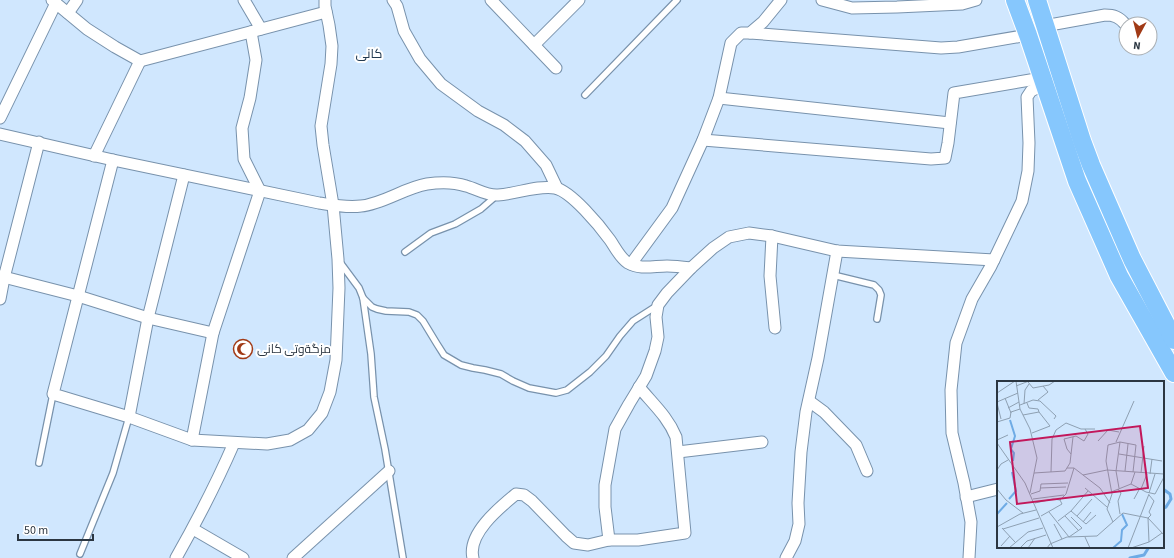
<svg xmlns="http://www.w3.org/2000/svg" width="1174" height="558" viewBox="0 0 1174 558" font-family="'Source Sans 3',Cairo,sans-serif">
	<rect width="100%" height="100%" fill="#d0e7fe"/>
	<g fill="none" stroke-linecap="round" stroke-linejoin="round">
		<g stroke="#6eabe5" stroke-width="3">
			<polyline points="1163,489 1170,494 1171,499 1166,507 1163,508"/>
			<polyline points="1130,558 1144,555 1149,547"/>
		</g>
		<g stroke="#7892ac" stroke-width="8">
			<g id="lane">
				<polyline points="585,95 677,0"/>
				<polyline points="405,252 431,233 455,224 481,209 496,196"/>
				<polyline points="339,261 359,288 363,298 371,354 374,397 385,449 403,558"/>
				<polyline points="833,275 874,285 879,290 881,295 877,319"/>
				<polyline points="363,298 372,307 377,309 386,311 409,312 417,315 423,321 437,344 444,355 461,365 473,368 485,370 501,374 513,381 529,388 556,393 567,390 590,372 606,356 620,336 633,321 658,305"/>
				<polyline points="39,463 53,394"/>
				<polyline points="80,554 113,473 129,417"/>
			</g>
		</g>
		<g stroke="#7892ac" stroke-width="13">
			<g id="street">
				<polyline points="52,0 87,29 115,47 140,61 326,12"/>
				<polyline points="244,0 261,29"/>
				<polyline points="393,0 397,6 404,31 420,59 441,84 478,111 504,125 525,141 546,165 557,188"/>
				<polyline points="491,0 556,68"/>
				<polyline points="822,0 852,8 897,7 962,4 976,0"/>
				<polyline points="68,13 77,0"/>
				<path d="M1044 26 1105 15C1114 15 1119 17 1125 24"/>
				<polyline points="750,33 941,48 958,47 1028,35"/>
				<polyline points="534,45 579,0"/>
				<polyline points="719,98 950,123"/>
				<polyline points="0,118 56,3"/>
				<path d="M0 134 113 160 319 203C332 205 347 208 361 206 383 204 404 188 427 184 440 182 454 182 466 186 477 189 487 196 498 195 517 194 536 185 555 188 571 191 600 226 610 240 615 247 620 258 628 263 640 270 654 266 667 266 675 266 683 267 691 268"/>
				<polyline points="703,140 931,159 945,158 948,143 954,93 1042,78"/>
				<polyline points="94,156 140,61"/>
				<polyline points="113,160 53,394 129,417 192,440 267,444 290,440 308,430 322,413 330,392 336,360 339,288 338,259 333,205 323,145 321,126 331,64 332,46 329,25 325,6 325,0"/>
				<polyline points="772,236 770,276 775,328"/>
				<polyline points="631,264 672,208 703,140 719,98 731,43 741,33 750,33 763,22 781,0"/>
				<polyline points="0,276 78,296 148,318 213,333"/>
				<polyline points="0,299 4,278 39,142"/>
				<polyline points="809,401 824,412 856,445 867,471"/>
				<polyline points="129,417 148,318 184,175"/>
				<polyline points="192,440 213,333 260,191 244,159 242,128 250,98 256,60 251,32"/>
				<polyline points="678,452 762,442"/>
				<polyline points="966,497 998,489"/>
				<polyline points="193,529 243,558"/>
				<polyline points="609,540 605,507 605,485 615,429 629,404 646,376 655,351 658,337 656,317 658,305 667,293 691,268 713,248 729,237 749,233 772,236 837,251 994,260"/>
				<path d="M176 558C197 521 217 482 234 443"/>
				<polyline points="293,558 389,471"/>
				<path d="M473 558C467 534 499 508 516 494L524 495 532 501 566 536 574 543 588 545 609 540H638L685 533 676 437C668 417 653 404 639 387"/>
				<polyline points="786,558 795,541 799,524 798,503 801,452 806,412 818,358 837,251"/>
				<polyline points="969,558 971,522 964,483 952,433 951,390 956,343 972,299 991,266 1022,201 1028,171 1029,143 1027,97 1031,91 1045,84"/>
			</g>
		</g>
		<g stroke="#fff" stroke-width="20">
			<g id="primary">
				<polyline points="1015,0 1028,35 1077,181 1119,276 1174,373"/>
				<polyline points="1037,0 1082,141 1091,165 1132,259 1174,340"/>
			</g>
		</g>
		<use href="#lane" stroke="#fff" stroke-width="5.5"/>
		<use href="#street" stroke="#fff" stroke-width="11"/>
		<use href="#primary" stroke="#86c7fd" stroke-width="18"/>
	</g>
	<defs>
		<g id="mosque-ring" transform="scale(1)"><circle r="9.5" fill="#fff" stroke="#a13a16" stroke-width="1.5"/><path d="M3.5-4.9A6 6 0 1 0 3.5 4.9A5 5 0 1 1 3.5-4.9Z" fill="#a13a16"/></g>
	</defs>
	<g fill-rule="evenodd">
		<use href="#mosque-ring" x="243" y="349"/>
	</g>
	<g text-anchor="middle" stroke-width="4" stroke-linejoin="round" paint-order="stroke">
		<g font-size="12" fill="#2b3641" stroke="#fff" text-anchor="start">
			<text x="257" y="353">مزگةوتی کانی</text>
		</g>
		<g font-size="13" fill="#233b52" stroke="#fff">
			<text x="369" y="58">کانی</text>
		</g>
	</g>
	<g transform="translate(997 381)">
		<rect width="167" height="167" fill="#d0e7fe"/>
		<path fill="none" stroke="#6eabe5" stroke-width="2" d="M13 39 18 55 14 68 17 72 16 80M12 118 19 110 15 91M0 133 10 122M116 167 124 160 125 149 130 144 125 133"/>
		<path fill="none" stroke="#8ea0b2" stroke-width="1" d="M19 0 23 28 33 48 40 77 33 112M31 1 36 7 52 4 58 0M19 5 32 0M0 12 18 0M8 17 14 32M41 19 51 11 46 5M0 21 21 12M0 22 4 38M27 23 28 9 32 3M23 24 36 19 43 20 59 35 57 38M11 27 22 21M26 34 42 31 41 28 32 27 30 22M0 41 13 37 14 31 23 28M35 52 53 45 42 31M0 59 11 54M101 60 111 49 122 51M119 61 137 20M0 62 28 102 56 167M74 73 70 68 67 58 79 55 87 60 91 53 88 48M122 73 165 80M70 87H77L86 94 110 89 167 93M0 89 4 83 11 79M128 90 131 63M54 91 55 58 59 49 69 42 84 48H98M37 92 68 90 73 82 76 56M144 92 147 65M153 93 155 78M86 94 103 107 113 122M134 103 138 91M43 107 69 106M88 107 110 126M122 107 119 90 123 61M0 108 9 119 26 132M121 108 124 112 121 120 123 133M144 108 150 93M114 111 134 103 149 111 158 113 167 96M152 112 158 93M34 113 43 110 44 103 71 102M36 118 67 114M137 118 143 107M38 122 56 118 63 119M74 130 89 143 99 134M52 131 72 156 85 147 74 136M44 135 65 123 63 119 69 113 77 87M68 135 81 149M80 135 95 118M61 140 74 130 91 110M86 141 94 131M116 141 110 128 115 113 109 80 111 64 123 61 139 64 136 91M57 143 65 158M0 146 23 133 39 129M5 147 18 161M6 148 42 137M88 156 93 167M152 161 165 152M4 165 13 155M12 167 31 151 46 147M23 167 30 160 49 154M31 167 38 157M50 167 53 163 70 156 100 155 126 132 151 137 167 154M131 167 152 113M134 167 152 161 151 137 154 134 152 131 157 120 152 114"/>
		<path fill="#c2185b" fill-opacity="0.15" stroke="#c2185b" stroke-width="2" d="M143 45 151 107 20 123 13 61Z"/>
		<rect width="167" height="167" fill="none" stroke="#2b3641" stroke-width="2"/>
	</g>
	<g transform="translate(1138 36) rotate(187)"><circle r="19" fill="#ffffff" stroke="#aaafb3"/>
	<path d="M0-3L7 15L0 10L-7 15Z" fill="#a13a16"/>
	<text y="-6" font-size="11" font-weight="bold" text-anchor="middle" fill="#2b3641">N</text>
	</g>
	<path d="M18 534v6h75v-6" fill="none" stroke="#2b3641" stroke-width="2"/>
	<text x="24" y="534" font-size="12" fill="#2b3641" stroke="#ffffff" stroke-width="3" paint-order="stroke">50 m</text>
</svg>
